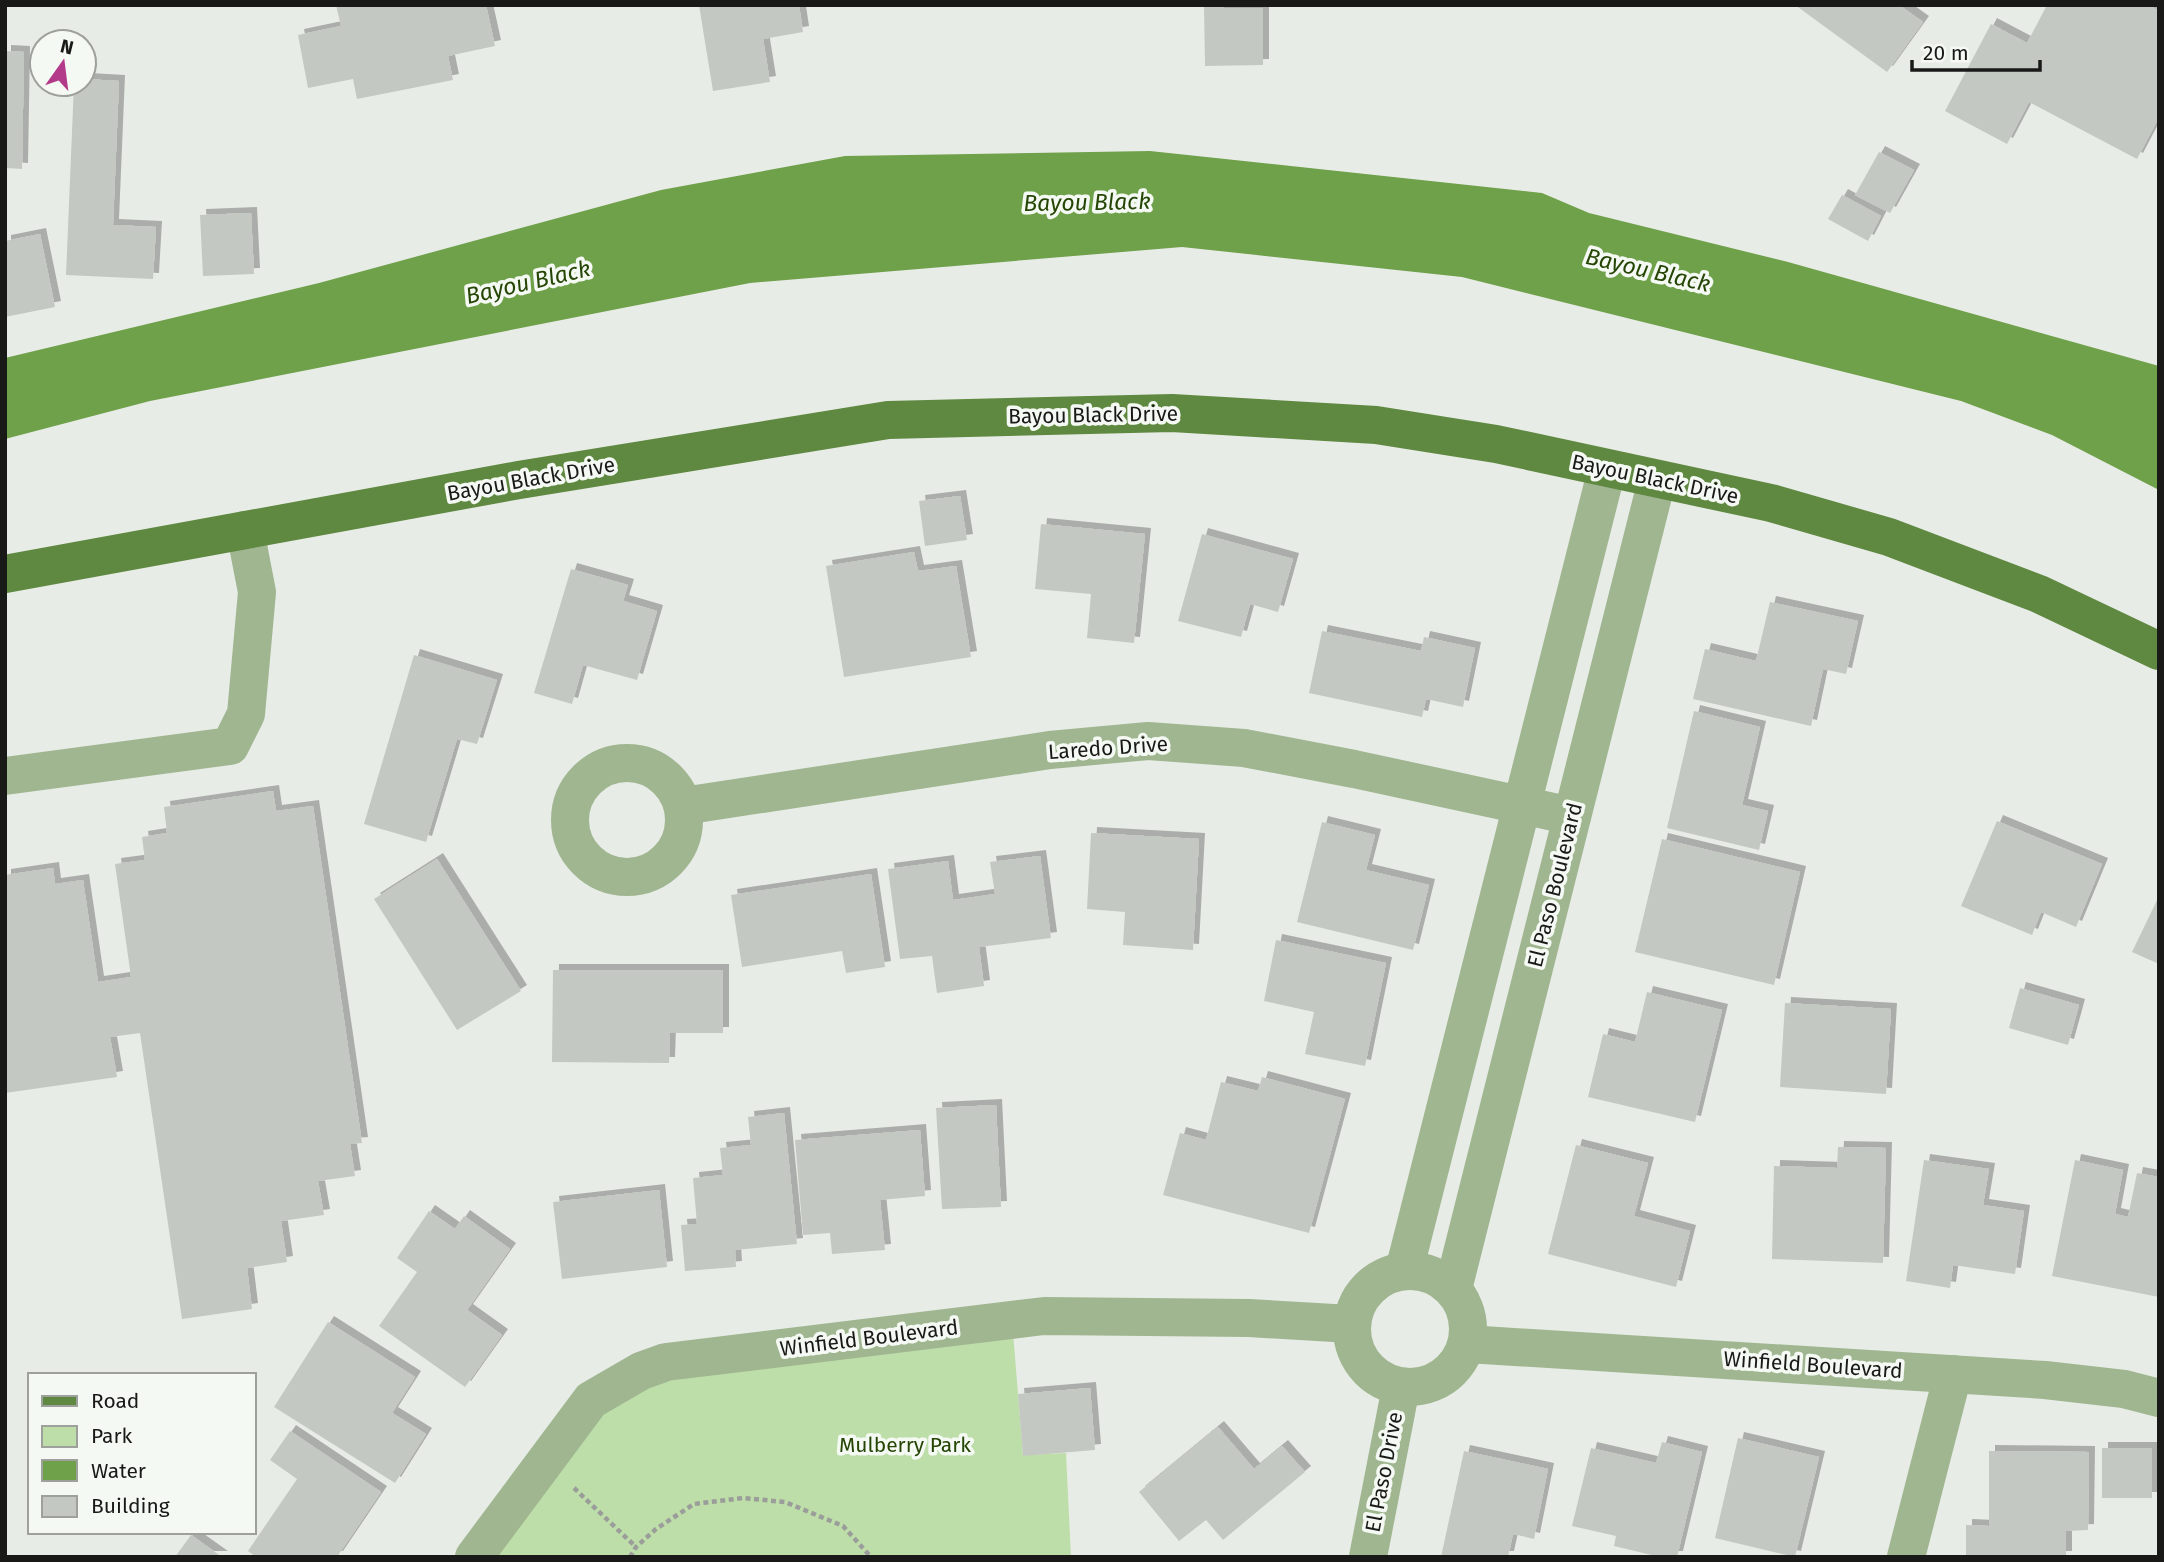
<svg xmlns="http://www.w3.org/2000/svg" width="2164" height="1562" viewBox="0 0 2164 1562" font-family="'Fira Sans',sans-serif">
	<defs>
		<filter id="shadow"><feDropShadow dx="6" dy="-6" stdDeviation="0" flood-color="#0004"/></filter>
	</defs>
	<rect width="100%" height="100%" fill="#e8ece6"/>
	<polygon fill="#bedea9" points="1012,1320 1023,1455 1066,1453 1071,1557 474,1557 591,1400 666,1362"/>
	<polygon fill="#6fa04a" points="1150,151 1542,193 1589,213 1788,262 2159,366 2159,490 2052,435 1961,401 1462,277 1182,247 750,283 150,401 5,439 5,358 319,283 661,190 845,156"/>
	<g fill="#c4c8c2" filter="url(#shadow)">
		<polygon points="336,5 486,5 495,46 448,56 453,80 357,99 353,79 308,88 298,35 341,26"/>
		<polygon points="699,5 799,5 803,32 763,39 770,82 713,91"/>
		<polygon points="1204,5 1224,5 1224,8 1263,8 1263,65 1205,66"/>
		<polygon points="1795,5 1899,5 1923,22 1887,72"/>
		<polygon points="2047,5 2149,5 2159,11 2159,117 2137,159 2029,102 2007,144 1945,111 1991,24 2027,43"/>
		<polygon points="5,51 24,52 22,169 5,168"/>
		<polygon points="84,79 119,81 113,225 156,227 153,279 66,275 74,84 84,84"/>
		<polygon points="1879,152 1914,170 1890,213 1855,195"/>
		<polygon points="1842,195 1881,216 1868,241 1828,219"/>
		<polygon points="251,213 254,274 203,276 200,215"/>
		<polygon points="40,234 55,307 5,317 5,241"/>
		<polygon points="960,496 967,540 925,546 919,501"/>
		<polygon points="1041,524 1145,534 1134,643 1087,638 1091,594 1035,589"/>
		<polygon points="1202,534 1293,559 1278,612 1250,604 1241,637 1178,621"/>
		<polygon points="914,552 918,571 956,566 971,657 844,677 826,566"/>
		<polygon points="571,569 628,585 623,601 657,611 637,680 583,665 572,704 534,693"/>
		<polygon points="1770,602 1858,621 1846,674 1823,669 1811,726 1693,699 1705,649 1756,661"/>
		<polygon points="1322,631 1421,651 1424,637 1475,648 1463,707 1426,699 1422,717 1309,693"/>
		<polygon points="414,655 497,680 477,744 457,739 426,842 364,824"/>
		<polygon points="1694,711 1760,727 1742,805 1768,811 1759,850 1667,828"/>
		<polygon points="273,791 276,811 313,806 362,1143 350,1144 355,1176 318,1181 324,1215 281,1221 287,1262 247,1268 252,1309 182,1319 140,1033 110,1037 117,1077 5,1093 5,875 53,868 55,884 83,880 98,982 131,977 115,864 145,860 142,837 167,833 164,807"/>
		<polygon points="1997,821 2102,864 2076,927 2041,912 2032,935 1961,906"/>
		<polygon points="1322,822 1375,835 1366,870 1429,885 1413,950 1297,922"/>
		<polygon points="1091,833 1199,839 1193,950 1123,945 1125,912 1087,909"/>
		<polygon points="1662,839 1800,872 1774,985 1635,952"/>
		<polygon points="1040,856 1051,938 979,947 984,986 937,993 932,956 900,959 888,869 948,861 953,900 995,894 990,862"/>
		<polygon points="437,859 521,991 457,1030 374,899"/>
		<polygon points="871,874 885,967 846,973 842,951 742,967 731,895"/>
		<polygon points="2159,896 2159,964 2132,952"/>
		<polygon points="1276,940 1386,963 1365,1066 1305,1054 1314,1012 1264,1001"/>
		<polygon points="553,970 723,970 723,1033 670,1033 669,1063 552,1062"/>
		<polygon points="2020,988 2079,1005 2068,1045 2009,1028"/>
		<polygon points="1647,992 1722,1010 1695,1122 1588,1097 1603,1034 1635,1042"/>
		<polygon points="1785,1003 1891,1009 1886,1094 1780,1087"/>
		<polygon points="1262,1077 1345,1099 1309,1233 1163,1195 1180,1133 1206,1140 1221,1082 1258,1091"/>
		<polygon points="996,1105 1001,1207 942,1209 936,1108"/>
		<polygon points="784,1113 797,1244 735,1250 736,1267 685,1271 681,1225 697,1224 693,1178 723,1175 720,1148 751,1145 748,1117"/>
		<polygon points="920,1130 925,1196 880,1200 885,1250 832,1254 830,1233 803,1235 795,1140"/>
		<polygon points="1576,1145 1648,1163 1634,1216 1690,1231 1676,1287 1548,1254"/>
		<polygon points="1838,1147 1886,1148 1883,1263 1772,1259 1774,1166 1837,1168"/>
		<polygon points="1924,1160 1989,1169 1983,1205 2024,1211 2015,1274 1953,1265 1950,1288 1906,1281"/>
		<polygon points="2075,1160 2123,1170 2115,1214 2128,1217 2137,1173 2159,1177 2159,1297 2052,1276"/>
		<polygon points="659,1190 667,1267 562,1279 553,1202"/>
		<polygon points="429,1211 455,1229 464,1216 510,1249 467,1310 502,1335 465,1387 379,1326 417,1272 397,1258"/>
		<polygon points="328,1322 415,1377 392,1413 426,1434 395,1483 274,1407"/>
		<polygon points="1090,1388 1095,1450 1023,1456 1018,1394"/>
		<polygon points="1218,1427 1254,1469 1282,1446 1305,1472 1223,1540 1206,1520 1179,1541 1139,1492"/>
		<polygon points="290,1431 381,1492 337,1557 256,1557 248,1551 297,1479 270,1460"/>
		<polygon points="1738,1438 1819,1457 1795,1557 1715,1538"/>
		<polygon points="1662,1442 1702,1452 1677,1557 1660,1557 1614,1546 1616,1536 1572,1526 1591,1448 1656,1463"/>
		<rect x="2102" y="1448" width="50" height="50"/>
		<polygon points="1464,1451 1548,1469 1534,1539 1513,1534 1508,1557 1441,1557"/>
		<polygon points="1989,1451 2089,1452 2088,1530 2066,1531 2066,1557 1966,1557 1966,1525 1989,1526"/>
		<polygon points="191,1535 222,1557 175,1557"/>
	</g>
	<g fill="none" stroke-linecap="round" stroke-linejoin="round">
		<g stroke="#9a9d99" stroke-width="4.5" stroke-dasharray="5 3.5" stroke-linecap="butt">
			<polyline points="574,1488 636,1547"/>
			<polyline points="630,1557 636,1547 656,1529 694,1504 743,1498 785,1502 843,1526 871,1557"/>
		</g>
		<g stroke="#9fb690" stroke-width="38">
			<circle cx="627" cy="820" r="57"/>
			<polyline points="5,776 230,746 246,714 257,592 245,530"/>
			<polyline points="683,806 1050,750 1148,741 1244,748 1354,769 1572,816"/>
			<polyline points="1404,1271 1607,469"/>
			<circle cx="1410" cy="1329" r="58"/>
			<polyline points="1453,1289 1657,480"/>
			<polyline points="1467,1344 2045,1380 2124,1389 2159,1398"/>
			<polyline points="474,1557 591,1400 641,1371 666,1362 1044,1316 1249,1318 1351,1324"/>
			<polyline points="1368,1557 1401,1387"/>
			<polyline points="1906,1557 1953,1374"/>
		</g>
		<polyline stroke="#5f8841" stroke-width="38" points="5,574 519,480 888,420 1172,413 1376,425 1496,444 1771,503 1889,537 2039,594 2159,651"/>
	</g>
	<g text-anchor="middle" stroke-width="7" stroke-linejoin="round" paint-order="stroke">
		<g font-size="21" fill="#191a18" stroke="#f5f9f3">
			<text transform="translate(1093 415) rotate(-1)" y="7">Bayou Black Drive</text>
			<text transform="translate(531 479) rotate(-10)" y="7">Bayou Black Drive</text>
			<text transform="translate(1655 479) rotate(12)" y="7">Bayou Black Drive</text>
			<text transform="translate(1108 748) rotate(-4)" y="7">Laredo Drive</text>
			<text transform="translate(1555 885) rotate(-76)" y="7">El Paso Boulevard</text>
			<text transform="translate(869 1338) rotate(-7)" y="7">Winfield Boulevard</text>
			<text transform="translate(1813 1365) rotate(4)" y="7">Winfield Boulevard</text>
			<text transform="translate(1384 1472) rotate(-79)" y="7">El Paso Drive</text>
		</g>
		<g font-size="21" fill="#254505" stroke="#f5f9f3">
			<text x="905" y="1452">Mulberry Park</text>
		</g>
		<g font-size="23" font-style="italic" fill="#264606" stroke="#f5f9f3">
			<text transform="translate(1087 202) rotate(-1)" y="8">Bayou Black</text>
			<text transform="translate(1648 270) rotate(13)" y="8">Bayou Black</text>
			<text transform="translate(528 282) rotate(-13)" y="8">Bayou Black</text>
		</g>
	</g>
	<rect width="2164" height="1562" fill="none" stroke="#191a18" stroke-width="14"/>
	<rect x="28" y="1373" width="228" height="161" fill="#f5f9f3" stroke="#9da09b" stroke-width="2"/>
	<rect x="42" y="1396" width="35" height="10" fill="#5f8841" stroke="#9da09b" stroke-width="2"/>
	<text x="91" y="1408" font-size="21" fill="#191a18">Road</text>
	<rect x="42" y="1426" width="35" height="21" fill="#bedea9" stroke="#9da09b" stroke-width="2"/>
	<text x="91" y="1443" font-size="21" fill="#191a18">Park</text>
	<rect x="42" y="1460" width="35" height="21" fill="#6fa04a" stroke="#9da09b" stroke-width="2"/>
	<text x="91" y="1478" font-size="21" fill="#191a18">Water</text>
	<rect x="42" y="1496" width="35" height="21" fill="#c4c8c2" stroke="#9da09b" stroke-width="2"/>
	<text x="91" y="1513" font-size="21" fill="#191a18">Building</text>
	<g transform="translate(63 63) rotate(14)"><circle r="33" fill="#f5f9f3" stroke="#9da09b" stroke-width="2"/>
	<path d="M0-5L12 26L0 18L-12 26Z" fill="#b3398b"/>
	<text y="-10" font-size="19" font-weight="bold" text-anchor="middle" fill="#191a18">N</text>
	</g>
	<path d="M1912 60v10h128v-10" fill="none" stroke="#191a18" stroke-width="3.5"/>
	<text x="1923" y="60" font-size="21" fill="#191a18" stroke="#f5f9f3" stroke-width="5" paint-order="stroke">20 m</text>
</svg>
